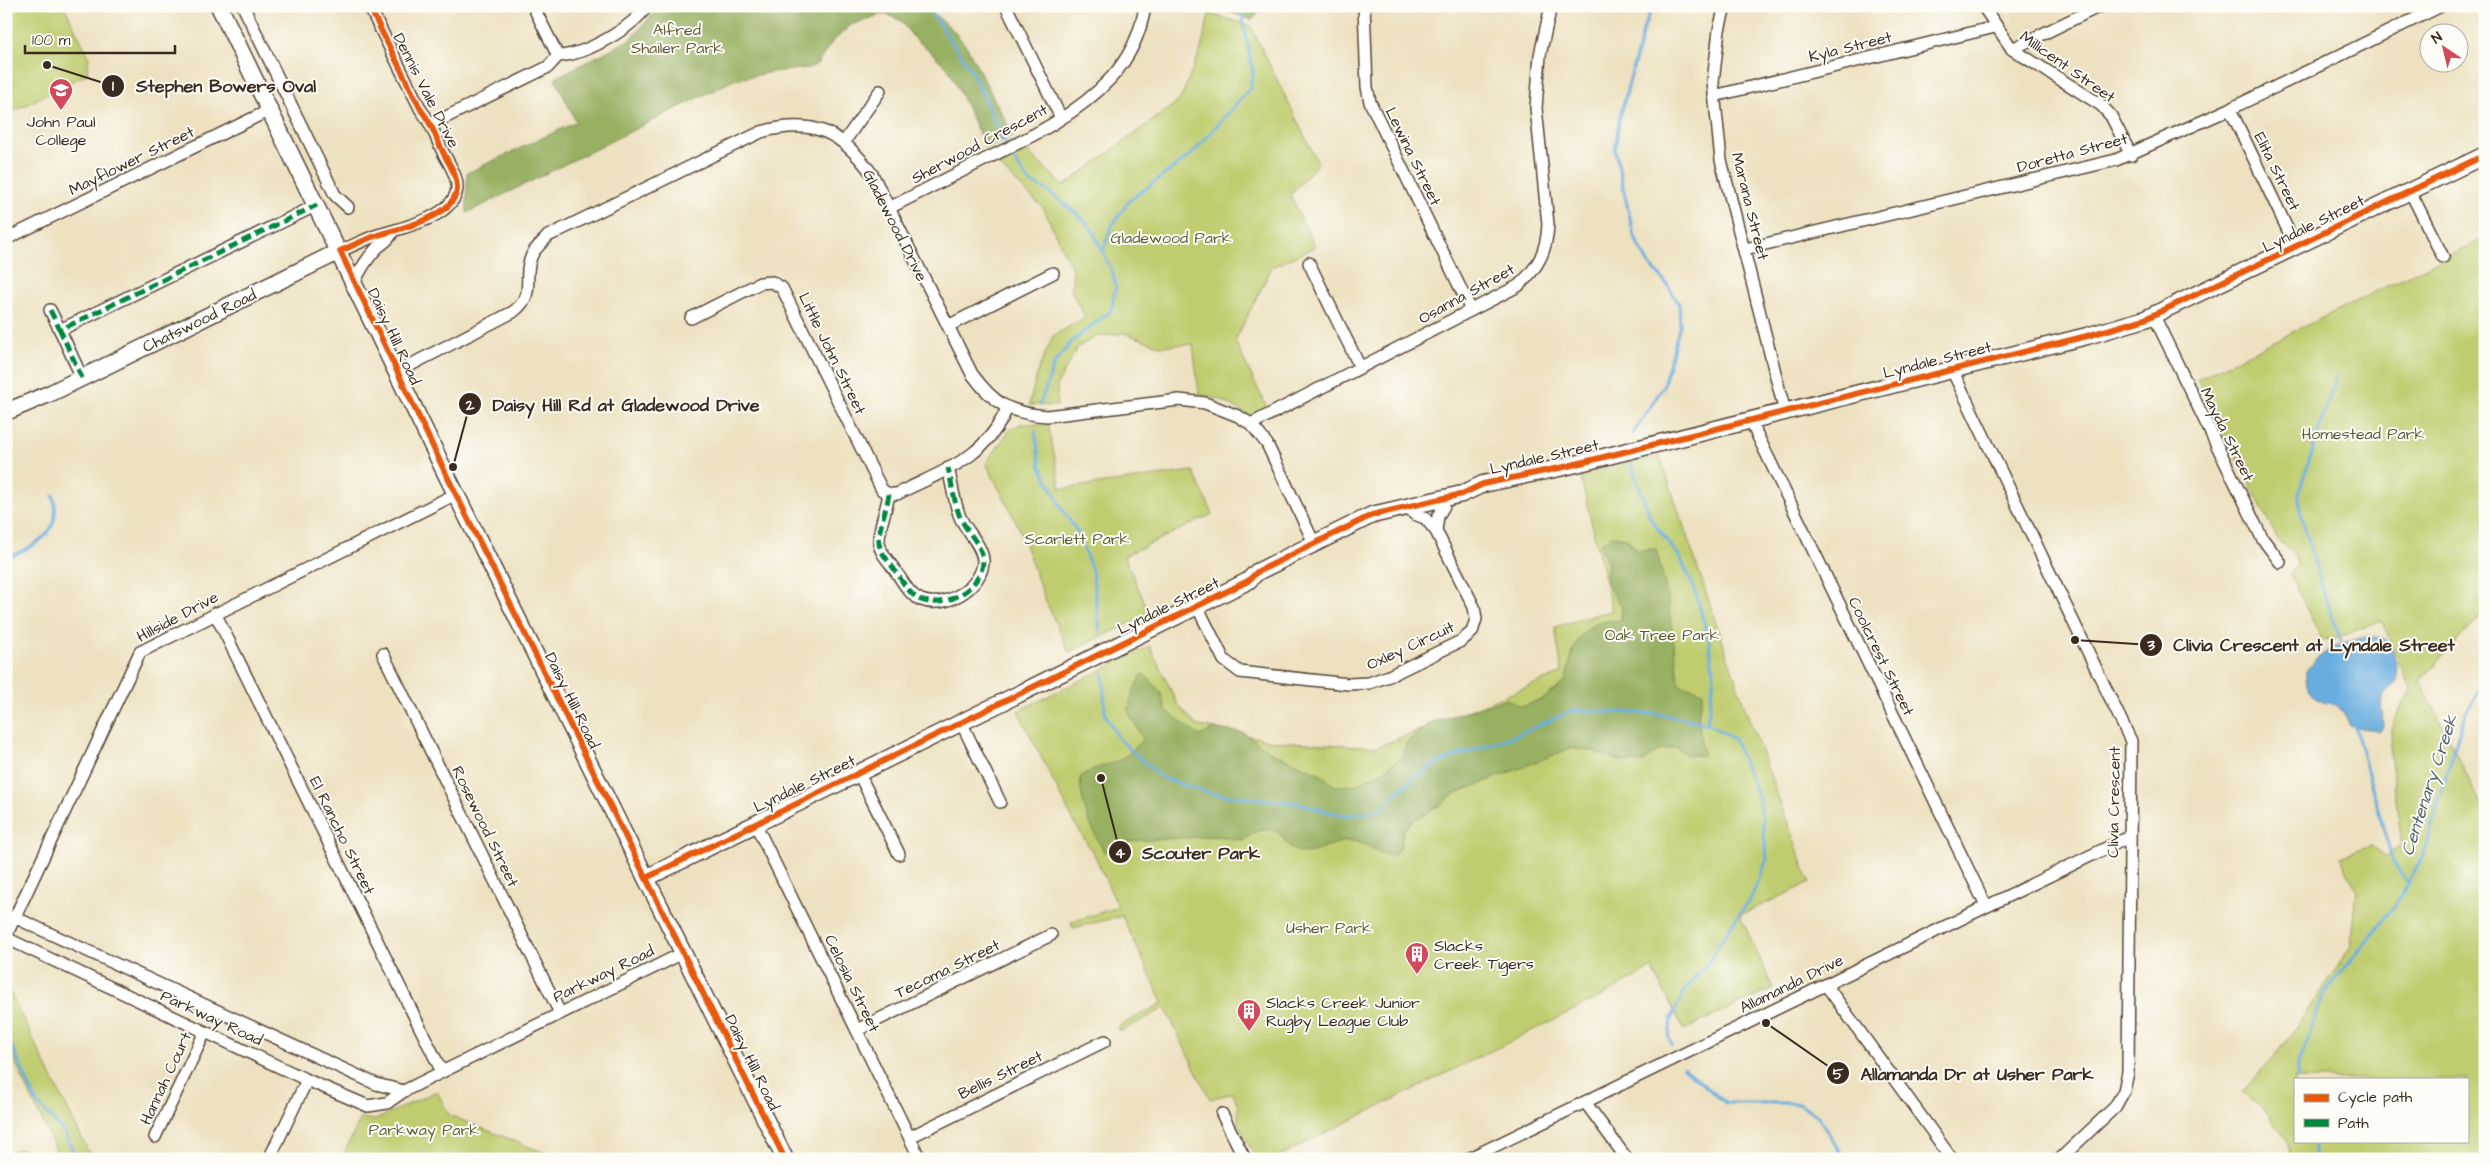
<svg xmlns="http://www.w3.org/2000/svg" width="2491" height="1165" viewBox="0 0 2491 1165" font-family="'Architects Daughter',sans-serif">
	<rect width="100%" height="100%" fill="#fdfcf7"/>
	<filter id="ink" filterUnits="userSpaceOnUse"><feTurbulence type="fractalNoise" baseFrequency=".02" numOctaves="2"/><feDisplacementMap in="SourceGraphic" scale="10" xChannelSelector="R" yChannelSelector="G"/><feConvolveMatrix kernelMatrix="1 2 1 2 8 2 1 2 1" color-interpolation-filters="sRGB"/></filter>
	<filter id="wash" filterUnits="userSpaceOnUse"><feTurbulence type="fractalNoise" baseFrequency=".0096" numOctaves="4" result="noise"/><feDisplacementMap in="SourceGraphic" scale="20" xChannelSelector="R" yChannelSelector="G"/><feGaussianBlur stdDeviation="1.12" result="paint"/><feColorMatrix in="noise" values="0 0 0 0 0 0 0 0 0 0 0 0 0 0 0 0 0 1.4 0 .05"/><feComposite in="paint" operator="in"/></filter>
	<g filter="url(#wash)">
		<rect width="100%" height="100%" fill="#ede1c0"/>
		<g fill="#bfcd6f" stroke="#7d7c46" fill-rule="evenodd">
			<polygon points="6,6 64,6 89,57 87,74 6,115"/>
			<polygon points="1209,14 1250,25 1318,163 1290,195 1315,247 1272,267 1235,341 1268,410 1253,417 1221,400 1199,394 1193,344 1161,346 1124,333 1095,337 1077,348 1057,385 1057,406 1029,405 1038,370 1053,336 1085,317 1071,291 1073,271 1043,208 991,158 1018,143 1064,186 1180,100 1201,49"/>
			<path d="M2485 238V611L2420 681 2485 812V1159H2291C2288 1129 2264 1110 2242 1092L2281 1049 2351 947 2357 891 2340 857 2371 846 2384 856 2402 846 2390 753 2393 722 2411 690 2381 620 2335 639 2322 640 2290 575 2297 565C2295 553 2289 547 2279 542L2197 379ZM2295 1079H2467V1141H2295Z"/>
			<polygon points="1020,424 1048,424 1061,489 1193,471 1213,514 1124,556 1150,614 1069,652 1044,597 1019,528 986,463 1010,430"/>
			<polygon points="1660,456 1744,705 1810,883 1740,915 1773,988 1684,1030 1652,968 1600,997 1273,1159 1256,1159 1238,1122 1238,1106 1233,1093 1210,1099 1165,1008 1121,1031 1117,1027 1163,1003 1122,916 1073,928 1071,922 1118,907 1095,856 1075,824 1018,711 1150,646 1177,703 1196,725 1274,741 1377,747 1562,673 1555,627 1612,610 1580,474"/>
			<polygon points="6,984 92,1159 60,1159 6,1043"/>
			<polygon points="437,1091 449,1115 560,1159 341,1159 361,1118 375,1120"/>
			<polygon points="22,1149 38,1159 6,1159 6,1153"/>
		</g>
		<g fill="#97b062" stroke="#696d40">
			<polygon points="660,6 924,6 952,29 967,47 1013,135 986,148 949,70 932,53 913,37 901,21 885,13 851,25 832,42 818,63 810,68 772,72 734,80 467,213 467,173 576,122 555,78 631,39"/>
			<polygon points="1215,6 1264,6 1252,20"/>
			<path d="M1611 536 1627 538 1636 550 1656 549 1668 598 1679 684 1703 692 1698 716 1703 755H1686L1676 747 1659 751 1641 763 1620 761 1592 751 1571 748 1454 794 1433 810 1415 819 1403 830 1401 846 1393 856C1378 855 1368 843 1353 841 1332 838 1309 864 1290 847 1285 843 1282 835 1278 831L1261 829 1243 840 1217 836 1132 841 1104 852C1090 825 1082 809 1080 778 1092 765 1111 767 1126 756 1132 752 1137 745 1143 739L1128 711 1134 689 1143 673 1160 691 1166 710 1199 736 1216 729 1244 733 1269 751 1319 773 1335 786 1355 785 1378 774 1400 759 1408 741 1430 723 1507 699 1521 707 1543 699 1566 681C1571 658 1574 629 1602 622 1608 620 1615 621 1621 620L1622 607 1605 582 1608 564 1600 544Z"/>
		</g>
		<path fill="#69addf" stroke="#526c7e" d="M2370 636C2374 637 2379 637 2382 638 2395 643 2397 671 2397 683L2384 695 2381 701 2383 726 2379 731 2350 726C2347 718 2343 710 2336 705 2333 703 2329 704 2325 703 2310 698 2305 686 2306 671 2320 651 2347 639 2370 636Z"/>
		<g fill="none" stroke-linecap="round" stroke-linejoin="round">
			<g stroke="#69addf" stroke-width="3">
				<polyline points="927,6 970,68 1006,145"/>
				<polyline points="1012,157 1029,182 1045,189 1082,218 1092,229 1112,271 1116,286 1111,311 1071,342 1054,364 1040,405"/>
				<polyline points="1103,250 1112,226 1129,201 1192,154 1251,87 1253,72 1240,6"/>
				<polyline points="2336,377 2299,492 2300,511 2325,597 2343,646"/>
				<polyline points="1035,431 1040,465 1062,509 1077,531 1092,570 1100,632"/>
				<polyline points="1633,434 1663,387 1680,325 1679,304 1667,284 1648,263 1634,236 1615,151 1619,120 1644,27 1653,6"/>
				<polyline points="1631,465 1652,521 1679,556 1694,587 1709,640 1714,677 1707,723"/>
				<path d="M6 558C36 545 64 534 53 495"/>
				<polyline points="1103,674 1105,714 1119,739 1162,778 1213,794 1297,803 1344,816 1378,811 1406,784 1435,764 1522,733 1573,710 1660,714 1707,723 1734,739 1760,802 1767,859 1751,898 1723,937 1710,960 1686,989 1671,1019 1669,1038 1672,1045"/>
				<polyline points="2354,724 2393,862 2408,882"/>
				<polyline points="6,1033 37,1103 64,1132 77,1159"/>
				<polyline points="1683,1068 1726,1103 1799,1103 1818,1116 1844,1159"/>
				<polyline points="2297,1079 2298,1063 2324,993 2395,906 2422,858 2462,722 2485,678"/>
				<polyline points="2314,1141 2314,1159"/>
			</g>
		</g>
	</g>
	<g filter="url(#ink)">
		<g fill="none" stroke-linecap="round" stroke-linejoin="round">
			<g stroke="#564536" stroke-width="14">
				<g id="street">
					<polyline points="243,6 335,195 348,207"/>
					<polyline points="533,6 558,56"/>
					<polyline points="1006,6 1061,118"/>
					<polyline points="1364,6 1367,87 1370,102 1471,310"/>
					<polyline points="1725,6 1719,30 1713,82 1721,160 1785,412"/>
					<polyline points="1983,6 2012,49 2101,105 2111,116 2131,155"/>
					<polyline points="2012,49 2100,6"/>
					<polyline points="1714,96 1995,27"/>
					<polyline points="2230,109 2296,247"/>
					<path d="M432 124 548 67 558 56C585 55 631 29 647 6"/>
					<polyline points="844,142 880,91"/>
					<polyline points="2410,191 2443,257"/>
					<path d="M889 208C921 192 952 176 984 160 1029 138 1077 115 1111 78 1130 57 1141 33 1145 6"/>
					<polyline points="6,239 270,110"/>
					<polyline points="1745,249 2116,160 2230,109 2441,6"/>
					<path d="M340 251C353 246 365 239 378 235 401 228 453 218 457 189 458 175 447 161 442 150 434 134 433 125 421 110L369 6"/>
					<polyline points="1309,263 1360,367"/>
					<path d="M355 282C360 269 367 259 376 249 382 243 390 240 392 232"/>
					<polyline points="50,310 60,330"/>
					<polyline points="2154,316 2262,538 2280,562"/>
					<polyline points="691,318 760,283 772,282 782,288 882,490 889,494"/>
					<polyline points="948,326 1053,273"/>
					<polyline points="1952,370 2131,741 2128,1072 2124,1091 2115,1107 2060,1159"/>
					<path d="M397 372 513 312C538 293 521 278 532 255 535 248 543 242 548 236L761 132C813 118 841 131 872 174L972 374C994 404 1009 413 1047 416L1179 400 1205 403 1238 416 1251 424 1267 444 1314 543"/>
					<polyline points="82,378 60,330 317,205"/>
					<polyline points="1750,420 1986,906"/>
					<path d="M1251 424 1518 286C1538 268 1547 251 1548 224L1536 108 1540 55 1551 6"/>
					<path d="M889 494C887 508 878 529 879 543 880 553 889 561 894 569 902 580 909 595 921 600 946 610 984 586 983 560 982 545 966 531 960 517 954 502 952 484 948 468"/>
					<path d="M889 494H897C942 471 986 459 1007 408"/>
					<polyline points="1436,531 1438,516 1444,506"/>
					<polyline points="1197,606 1224,660 1240,672 1348,684 1369,683 1389,676 1461,641 1472,632 1476,619 1474,607 1436,531 1425,518 1414,514"/>
					<polyline points="215,613 442,1072"/>
					<polyline points="383,654 560,1013"/>
					<polyline points="961,722 1000,802"/>
					<polyline points="858,772 899,854"/>
					<polyline points="755,823 920,1159"/>
					<polyline points="14,917 376,1084 404,1091"/>
					<polyline points="6,936 140,652 456,494"/>
					<polyline points="6,938 307,1080 368,1106 387,1103 404,1091 442,1072 683,953"/>
					<polyline points="1826,985 1952,1159"/>
					<polyline points="857,1030 1051,935"/>
					<polyline points="1585,1102 1627,1159"/>
					<polyline points="1222,1114 1245,1159"/>
					<polyline points="155,1137 205,1032"/>
					<polyline points="910,1137 1105,1041"/>
					<polyline points="269,1159 307,1080"/>
					<polyline points="1468,1159 2129,837"/>
				</g>
			</g>
			<g stroke="#564536" stroke-width="19">
				<g id="secondary">
					<polyline points="219,6 445,472 785,1159"/>
					<polyline points="6,412 51,393 340,251"/>
					<polyline points="646,878 1248,581 1257,572 1372,515 1462,494 1483,484 1564,467 2087,336 2145,319 2485,155"/>
				</g>
			</g>
			<use href="#street" stroke="#fff" stroke-width="11"/>
			<use href="#secondary" stroke="#fff" stroke-width="16"/>
			<g stroke="#00873e" stroke-width="5" stroke-dasharray="10 5" stroke-linecap="butt">
				<polyline points="50,310 60,330"/>
				<polyline points="82,378 60,330 317,205"/>
				<path d="M889 494C887 508 878 529 879 543 880 553 889 561 894 569 902 580 909 595 921 600 946 610 984 586 983 560 982 545 966 531 960 517 954 502 952 484 948 468"/>
			</g>
			<g stroke="#fdfcf7" stroke-width="9">
				<g id="cycleway">
					<path d="M369 6 421 110C433 125 434 134 442 150 447 161 458 175 457 189 453 218 401 228 378 235 365 239 353 246 340 251L445 472 785 1159"/>
					<polyline points="646,878 1248,581 1257,572 1372,515 1462,494 1483,484 1564,467 2087,336 2145,319 2485,155"/>
				</g>
			</g>
			<use href="#cycleway" stroke="#e8590c" stroke-width="6"/>
		</g>
	</g>
	<defs>
		<g id="school-pin" transform="scale(1.25)"><path d="M0 17L-7.5 6A9.5 9.5 0 1 1 7.5 6Z" fill="#d1495b" stroke="#fdfcf7"/><path d="M0-5L7-2L0 1L-7-2ZM-4 1L0 2.5L4 1V4Q0 6-4 4Z" fill="#fff"/></g>
		<g id="building-pin" transform="scale(1.25)"><path d="M0 17L-7.5 6A9.5 9.5 0 1 1 7.5 6Z" fill="#d1495b" stroke="#fdfcf7"/><path d="M-4-6H4V6H1V3H-1V6H-4ZM-2.5-4.3h1.7v1.8h-1.7ZM.8-4.3h1.7v1.8H.8ZM-2.5-1h1.7V.8h-1.7ZM.8-1h1.7V.8H.8Z" fill="#fff"/></g>
	</defs>
	<g fill-rule="evenodd">
		<use href="#school-pin" x="61" y="90"/>
		<use href="#building-pin" x="1417" y="954"/>
		<use href="#building-pin" x="1249" y="1011"/>
	</g>
	<g text-anchor="middle" stroke-width="4" stroke-linejoin="round" paint-order="stroke">
		<g font-size="16" fill="#635b36" stroke="#fdfcf7">
			<text x="677" y="35">Alfred<tspan x="677" dy="18">Shailer Park</tspan></text>
			<text x="1171" y="243">Gladewood Park</text>
			<text x="2363" y="439">Homestead Park</text>
			<text x="1077" y="544">Scarlett Park</text>
			<text x="1662" y="640">Oak Tree Park</text>
			<text x="1329" y="933">Usher Park</text>
			<text x="424" y="1135">Parkway Park</text>
		</g>
		<g font-size="16" fill="#3b2a1e" stroke="#fdfcf7">
			<text transform="translate(1850 46) rotate(-14)" y="6">Kyla Street</text>
			<text transform="translate(2068 66) rotate(35)" y="6">Millicent Street</text>
			<text transform="translate(427 90) rotate(63)" y="6">Dennis Vale Drive</text>
			<text transform="translate(979 143) rotate(-28)" y="6">Sherwood Crescent</text>
			<text transform="translate(2072 152) rotate(-15)" y="6">Doretta Street</text>
			<text transform="translate(1414 156) rotate(64)" y="6">Lewina Street</text>
			<text transform="translate(131 160) rotate(-26)" y="6">Mayflower Street</text>
			<text transform="translate(2278 171) rotate(64)" y="6">Elita Street</text>
			<text transform="translate(1751 206) rotate(76)" y="6">Marana Street</text>
			<text transform="translate(2313 223) rotate(-26)" y="6">Lyndale Street</text>
			<text transform="translate(896 225) rotate(63)" y="6">Gladewood Drive</text>
			<text transform="translate(1466 293) rotate(-29)" y="6">Osanna Street</text>
			<text transform="translate(199 320) rotate(-26)" y="6">Chatswood Road</text>
			<text transform="translate(395 336) rotate(65)" y="6">Daisy Hill Road</text>
			<text transform="translate(833 353) rotate(64)" y="6">Little John Street</text>
			<text transform="translate(1937 359) rotate(-14)" y="6">Lyndale Street</text>
			<text transform="translate(2228 434) rotate(64)" y="6">Mayda Street</text>
			<text transform="translate(1544 456) rotate(-13)" y="6">Lyndale Street</text>
			<text transform="translate(1168 605) rotate(-26)" y="6">Lyndale Street</text>
			<text transform="translate(177 616) rotate(-28)" y="6">Hillside Drive</text>
			<text transform="translate(1410 645) rotate(-25)" y="6">Oxley Circuit</text>
			<text transform="translate(1882 656) rotate(64)" y="6">Coolcrest Street</text>
			<text transform="translate(573 700) rotate(64)" y="6">Daisy Hill Road</text>
			<text transform="translate(804 783) rotate(-26)" y="6">Lyndale Street</text>
			<text transform="translate(2113 802) rotate(-89)" y="6">Clivia Crescent</text>
			<text transform="translate(486 826) rotate(64)" y="6">Rosewood Street</text>
			<text transform="translate(343 835) rotate(64)" y="6">El Rancho Street</text>
			<text transform="translate(947 968) rotate(-26)" y="6">Tecoma Street</text>
			<text transform="translate(603 973) rotate(-26)" y="6">Parkway Road</text>
			<text transform="translate(853 983) rotate(64)" y="6">Celosia Street</text>
			<text transform="translate(1791 983) rotate(-26)" y="6">Allamanda Drive</text>
			<text transform="translate(212 1017) rotate(25)" y="6">Parkway Road</text>
			<text transform="translate(753 1062) rotate(64)" y="6">Daisy Hill Road</text>
			<text transform="translate(1000 1074) rotate(-26)" y="6">Bellis Street</text>
			<text transform="translate(165 1078) rotate(-65)" y="6">Hannah Court</text>
		</g>
		<g font-size="16" fill="#3b2a1e" stroke="#fdfcf7" text-anchor="start">
			<text x="61" y="127" text-anchor="middle">John Paul<tspan x="61" dy="18">College</tspan></text>
			<text x="1434" y="951">Slacks<tspan x="1434" dy="18">Creek Tigers</tspan></text>
			<text x="1266" y="1008">Slacks Creek Junior<tspan x="1266" dy="18">Rugby League Club</tspan></text>
		</g>
		<g font-size="18" font-style="italic" fill="#4d5e6b" stroke="#fdfcf7">
			<text transform="translate(2429 785) rotate(-72)" y="6">Centenary Creek</text>
		</g>
	</g>
	<path fill="none" stroke="#3b2a1e" stroke-width="2" d="M47 65L113 86M453 467L470 404M2075 640L2151 645M1101 778L1120 852M1766 1023L1838 1073"/>
	<g fill="#3b2a1e" stroke="#fdfcf7" stroke-width="2">
		<circle cx="47" cy="65" r="5"/>
		<circle cx="453" cy="467" r="5"/>
		<circle cx="2075" cy="640" r="5"/>
		<circle cx="1101" cy="778" r="5"/>
		<circle cx="1766" cy="1023" r="5"/>
		<circle cx="113" cy="86" r="12"/>
		<circle cx="470" cy="404" r="12"/>
		<circle cx="2151" cy="645" r="12"/>
		<circle cx="1120" cy="852" r="12"/>
		<circle cx="1838" cy="1073" r="12"/>
	</g>
	<g font-size="15" text-anchor="middle" font-weight="bold" fill="#fff">
		<text x="113" y="91">1</text>
		<text x="470" y="410">2</text>
		<text x="2151" y="650">3</text>
		<text x="1120" y="858">4</text>
		<text x="1838" y="1079">5</text>
	</g>
	<g font-size="18" text-anchor="middle" font-weight="bold" fill="#3b2a1e" stroke="#fdfcf7" stroke-width="4" stroke-linejoin="round" paint-order="stroke">
		<text x="226" y="92">Stephen Bowers Oval</text>
		<text x="626" y="411">Daisy Hill Rd at Gladewood Drive</text>
		<text x="2314" y="651">Clivia Crescent at Lyndale Street</text>
		<text x="1201" y="859">Scouter Park</text>
		<text x="1977" y="1080">Allamanda Dr at Usher Park</text>
	</g>
	<rect width="2491" height="1165" fill="none" stroke="#fdfcf7" stroke-width="25"/>
	<rect x="2294" y="1078" width="175" height="65" fill="#fdfcf7" stroke="#afa8a0"/>
	<rect x="2304" y="1094" width="25" height="8" fill="#e8590c" stroke="#afa8a0"/>
	<text x="2338" y="1102" font-size="15" fill="#3b2a1e">Cycle path</text>
	<rect x="2304" y="1119" width="25" height="8" fill="#00873e" stroke="#afa8a0"/>
	<text x="2338" y="1128" font-size="15" fill="#3b2a1e">Path</text>
	<g transform="translate(2444 48) rotate(325)"><circle r="24" fill="#fdfcf7" stroke="#afa8a0"/>
	<path d="M0-4L9 19L0 12L-9 19Z" fill="#d1495b"/>
	<text y="-8" font-size="14" font-weight="bold" text-anchor="middle" fill="#3b2a1e">N</text>
	</g>
	<path d="M25 45v8h150v-8" fill="none" stroke="#3b2a1e" stroke-width="2.5"/>
	<text x="32" y="45" font-size="15" fill="#3b2a1e" stroke="#fdfcf7" stroke-width="4" paint-order="stroke">100 m</text>
</svg>
